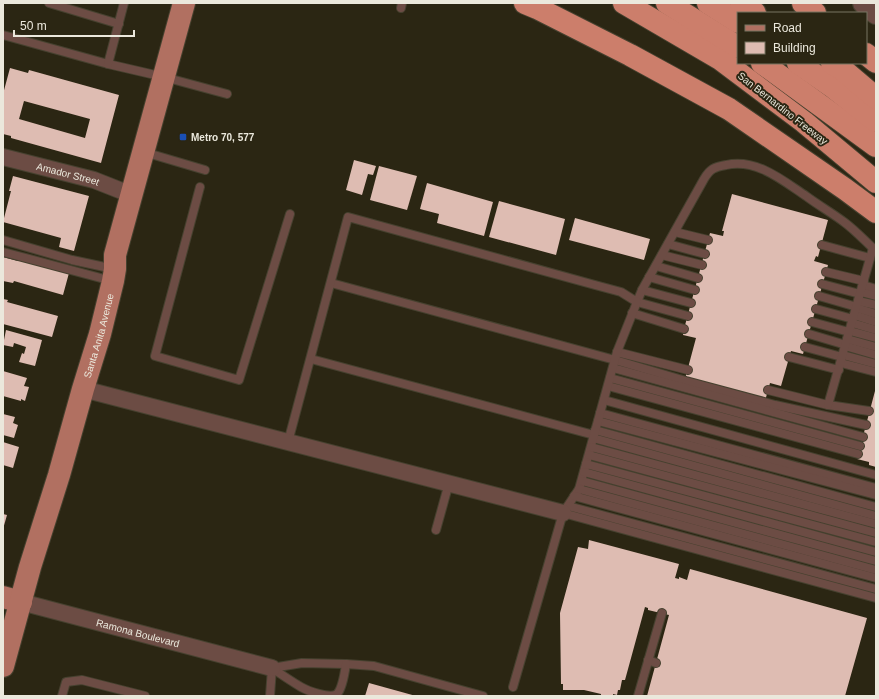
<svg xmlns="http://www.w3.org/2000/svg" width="879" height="699" viewBox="0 0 879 699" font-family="Helvetica,sans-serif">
	<rect width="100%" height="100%" fill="#2b2613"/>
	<g fill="#debcb2" fill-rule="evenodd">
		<path d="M10 68 28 73 29 70 119 95 101 163 11 138V136L3 134V94ZM24 101 90 119 85 138 19 119Z"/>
		<polygon points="354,160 376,166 373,175 368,174 362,195 346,190"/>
		<polygon points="379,166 417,176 407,210 370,200"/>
		<polygon points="13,176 89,196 74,251 59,247 61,238 3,222 11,191 9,191"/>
		<polygon points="427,183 493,202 484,236 437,223 439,214 420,209"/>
		<polygon points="732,194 828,220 818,257 816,256 814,261 828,265 803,354 791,351 781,386 770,383 765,401 685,379 696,338 683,335 684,329 710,233 723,236 724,231 722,231"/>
		<polygon points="499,201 565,219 556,255 489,237"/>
		<polygon points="575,218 650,239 644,260 569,240"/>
		<polygon points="3,257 18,261 18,260 69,273 63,295 14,281 13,283 3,281"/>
		<polygon points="3,299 8,300 7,302 58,316 52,337 3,324"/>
		<polygon points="6,330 42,340 35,366 19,362 22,353 24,354 26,347 14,343 13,347 3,345"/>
		<polygon points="3,371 27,378 24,386 29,387 25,401 21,399 21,401 3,396"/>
		<polygon points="875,391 876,392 876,467 869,465 869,462 857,459"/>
		<polygon points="3,414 15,417 13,423 18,425 14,438 3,435"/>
		<polygon points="3,442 19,447 13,468 3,465"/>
		<polygon points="3,514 7,515 3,529"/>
		<polygon points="589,540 679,564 675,578 679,579 679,577 687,580 690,569 867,618 845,696 647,696 669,615 648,610 648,608 645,607 625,680 622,680 620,690 618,690 617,695 613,694 613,696 601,696 601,694 584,690 563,690 563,684 561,684 560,613 578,547 588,549"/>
		<polygon points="369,683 416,696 365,696"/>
	</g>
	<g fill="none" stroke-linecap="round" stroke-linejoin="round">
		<g stroke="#46412f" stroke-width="10">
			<g id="service">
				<polyline points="49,3 119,24"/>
				<polyline points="401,8 402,3"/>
				<polyline points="3,35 108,64 164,77 227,94"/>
				<polyline points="108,64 124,3"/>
				<polyline points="144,152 205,170"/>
				<polyline points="200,187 155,356 239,380 290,214"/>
				<polyline points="675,232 708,240"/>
				<polyline points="3,240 72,260 114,269"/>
				<polyline points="668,244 705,254"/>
				<polyline points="822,245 870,258"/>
				<polyline points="3,252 112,281"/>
				<polyline points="662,255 702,265"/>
				<polyline points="656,266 698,278"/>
				<polyline points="826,272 864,281"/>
				<polyline points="649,277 695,290"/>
				<polyline points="331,283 615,360 686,381 775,405 866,425"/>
				<polyline points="822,284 860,294"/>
				<polyline points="863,285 876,289"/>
				<polyline points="642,290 691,303"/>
				<polyline points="861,292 876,296"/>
				<polyline points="819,296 857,307"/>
				<polyline points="858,301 876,305"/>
				<polyline points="856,308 876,314"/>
				<polyline points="816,309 853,319"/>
				<polyline points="632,313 684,329"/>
				<polyline points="854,315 876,322"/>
				<path d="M688 316 637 302 642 290 704 179C710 169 714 167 726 165 756 158 782 180 806 196 818 205 832 213 844 222 855 230 866 242 876 251"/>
				<polyline points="812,322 849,332"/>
				<polyline points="852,323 876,330"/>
				<polyline points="850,331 876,338"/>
				<polyline points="809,334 846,345"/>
				<polyline points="847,339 876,347"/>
				<polyline points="845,346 876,355"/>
				<polyline points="805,347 842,357"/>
				<polyline points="617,352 688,370"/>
				<polyline points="843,355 876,364"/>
				<polyline points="789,357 839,370"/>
				<polyline points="311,359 594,435"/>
				<polyline points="841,363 876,372"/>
				<polyline points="613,368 863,437"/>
				<polyline points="610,378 860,446"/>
				<polyline points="608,386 858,454"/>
				<polyline points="768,390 828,405 869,411"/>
				<polyline points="604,400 876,475"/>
				<polyline points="828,405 873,248"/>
				<polyline points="600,413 876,488"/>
				<polyline points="598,421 876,495"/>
				<polyline points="595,430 876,507"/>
				<polyline points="593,438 876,516"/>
				<polyline points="288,442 348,217 595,285 621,292 637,302 617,352 579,489 563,513 513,687"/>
				<polyline points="591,447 876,524"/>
				<polyline points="589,455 876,533"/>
				<polyline points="586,464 876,542"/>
				<polyline points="584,472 876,552"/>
				<polyline points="582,481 876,561"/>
				<polyline points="579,489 876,570"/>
				<polyline points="574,496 876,578"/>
				<polyline points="568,506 876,589"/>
				<polyline points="563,513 876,598"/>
				<polyline points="436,530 449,483"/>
				<polyline points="648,660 656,663"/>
				<polyline points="272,668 302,663 346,664 374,666 483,696"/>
				<path d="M272 668C282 675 291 681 301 687 308 691 330 699 337 694 342 689 345 671 346 664"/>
				<polyline points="62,696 66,682 82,680 145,696"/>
				<polyline points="270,696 272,668"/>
				<polyline points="638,696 662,613"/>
			</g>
		</g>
		<g stroke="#46412f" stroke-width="18">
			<g id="minor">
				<path id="s1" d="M3 157 94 180 132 195"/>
				<polyline points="83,389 563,513"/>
				<path id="s2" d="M21 602 272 668"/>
			</g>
		</g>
		<g stroke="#46412f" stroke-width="22">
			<polyline id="tertiary" points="863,3 876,14"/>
		</g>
		<g stroke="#46412f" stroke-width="24">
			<g id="primary">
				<polyline points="3,597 21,602"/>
				<path id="s3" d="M3 666 30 567 59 475 83 389 100 334 113 281 115 269V255L184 3"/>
			</g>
		</g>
		<g stroke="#46412f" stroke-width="24">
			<g id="motorway">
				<polyline points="525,3 537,8 630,55 729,109 845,189 876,212"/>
				<polyline points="624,3 720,59 804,122 876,182"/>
				<polyline points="667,3 738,47"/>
				<polyline points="708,3 738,22"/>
				<polyline points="741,3 755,13"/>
				<polyline points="803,3 815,13"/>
				<polyline points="866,54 876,62"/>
				<polyline points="762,63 876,146"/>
				<polyline points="798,63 834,88 876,121"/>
				<polyline points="832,63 843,70 876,98"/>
			</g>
		</g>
		<use href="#service" stroke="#6c4c44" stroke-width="8"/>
		<use href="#minor" stroke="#6c4c44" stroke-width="16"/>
		<use href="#tertiary" stroke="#6c4c44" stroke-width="20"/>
		<use href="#primary" stroke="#b17061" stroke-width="22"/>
		<use href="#motorway" stroke="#cc7e6b" stroke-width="22"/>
	</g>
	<rect fill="#1a4fb4" stroke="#2b2613" stroke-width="1.5" x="179" y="133" width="8" height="8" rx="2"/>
	<g text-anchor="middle" stroke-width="4" stroke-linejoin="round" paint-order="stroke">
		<g font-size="10" fill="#ebe8dc" stroke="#2b2613">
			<text transform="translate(783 108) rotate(38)" y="4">San Bernardino Freeway</text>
			<text dy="4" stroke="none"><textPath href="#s1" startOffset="67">Amador Street</textPath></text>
			<text dy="4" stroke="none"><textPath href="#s3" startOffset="344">Santa Anita Avenue</textPath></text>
			<text dy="4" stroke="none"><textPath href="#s2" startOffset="121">Ramona Boulevard</textPath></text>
		</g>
		<g font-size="10" font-weight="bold" fill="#ebe8dc" stroke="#2b2613" text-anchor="start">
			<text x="191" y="141">Metro 70, 577</text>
		</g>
	</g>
	<rect width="879" height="699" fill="none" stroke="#ebe8dc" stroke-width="8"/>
	<rect x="737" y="12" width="130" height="52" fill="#2b2613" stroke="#787463"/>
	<rect x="745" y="25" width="20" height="6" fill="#b17061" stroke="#787463"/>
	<text x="773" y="32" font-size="12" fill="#ebe8dc">Road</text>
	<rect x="745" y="42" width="20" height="12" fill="#debcb2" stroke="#787463"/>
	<text x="773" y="52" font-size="12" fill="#ebe8dc">Building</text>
	<path d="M14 30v6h120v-6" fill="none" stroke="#ebe8dc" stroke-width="2"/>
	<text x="20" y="30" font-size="12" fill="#ebe8dc" stroke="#2b2613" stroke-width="3" paint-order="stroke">50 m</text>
</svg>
